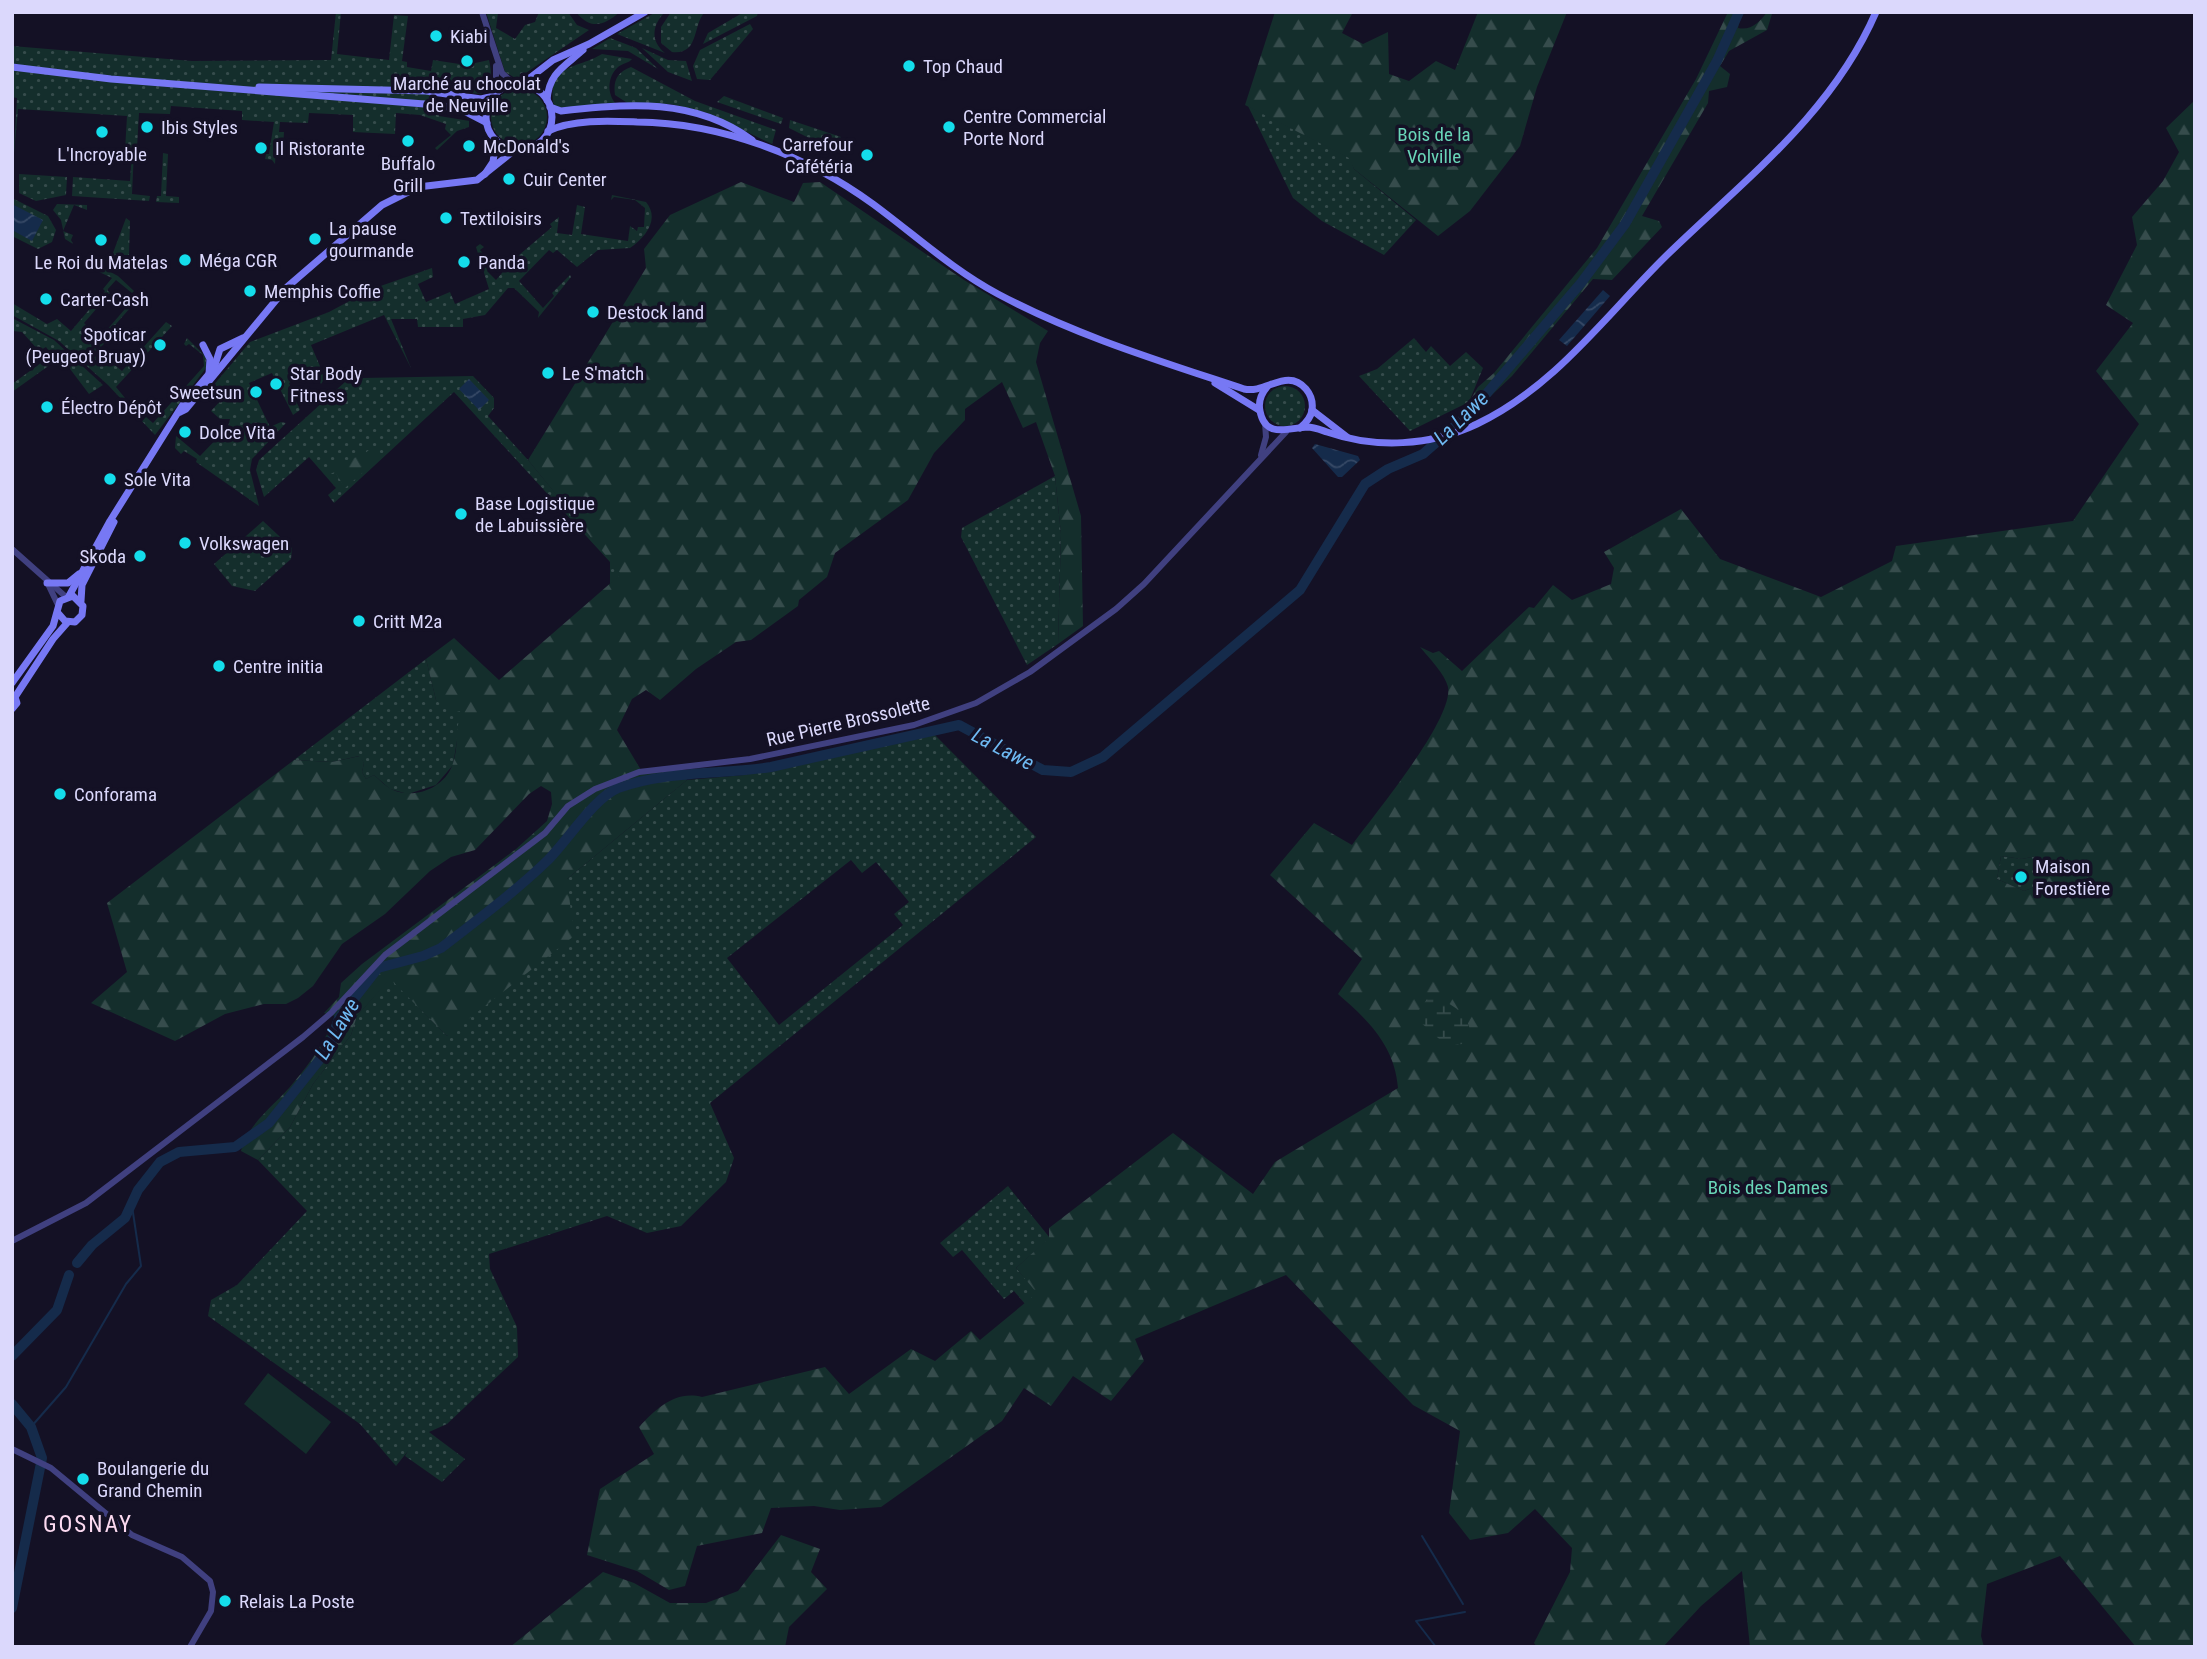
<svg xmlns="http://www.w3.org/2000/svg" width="2207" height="1659" viewBox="0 0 2207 1659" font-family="'Roboto Condensed',sans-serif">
	<defs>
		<pattern id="grass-dots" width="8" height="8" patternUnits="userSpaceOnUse" patternTransform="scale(1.75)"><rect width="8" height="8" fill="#142e2c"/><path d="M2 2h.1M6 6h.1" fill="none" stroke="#364c4c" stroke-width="1.8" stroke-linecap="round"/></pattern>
		<pattern id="forest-firs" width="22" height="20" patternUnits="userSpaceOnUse" patternTransform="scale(1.75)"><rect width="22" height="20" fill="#142e2c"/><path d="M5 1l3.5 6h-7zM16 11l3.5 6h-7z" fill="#364c4c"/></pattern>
		<pattern id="wetland-marsh" width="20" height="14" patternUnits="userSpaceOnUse" patternTransform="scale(1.75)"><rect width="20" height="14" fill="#142e2c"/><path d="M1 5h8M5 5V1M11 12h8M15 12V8" fill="none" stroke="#364c4c"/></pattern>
		<pattern id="water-waves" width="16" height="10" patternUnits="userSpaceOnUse" patternTransform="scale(1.75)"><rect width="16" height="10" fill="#152b4b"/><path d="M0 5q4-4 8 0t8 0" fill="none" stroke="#364966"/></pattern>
	</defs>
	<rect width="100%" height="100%" fill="#141125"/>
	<g fill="url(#grass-dots)" fill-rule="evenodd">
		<path d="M336 12H341L337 54 389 60 394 15 408 16 402 61 407 62V67L431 71 433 60 466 65 489 60C492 73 493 86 481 94L432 89 439 116 476 122 469 121V127L457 131 437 150 435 148 451 135 445 129 446 124 420 115 396 113 395 134 353 132V115L309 113 308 123 280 122 279 132H284L283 148H276L275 164 272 160 265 159 266 154H269L274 122 242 120V111L171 106 170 114 139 113 137 148H144V152L134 151 132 194 150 196 149 201 72 196 73 177 130 181 132 153 125 151 127 116 18 109 13 164 17 98 12 97V46L192 61 331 60Z"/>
		<polygon points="486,12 498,13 496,28 515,39 525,25 535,22 539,12 568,12 577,25 589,30 517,79 505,72"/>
		<path d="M576 12H620C604 25 591 31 576 12Z"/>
		<path d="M656 12H665C652 25 650 41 665 53L617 34Z"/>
		<path d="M671 12H705C692 25 700 55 672 52L661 43V27Z"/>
		<polygon points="744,12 758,12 757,16 703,44 708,33"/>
		<polygon points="750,24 753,29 710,80 697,79 693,66 700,50"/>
		<polygon points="610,38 636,48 658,69 628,51 592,49"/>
		<polygon points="642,48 668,60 686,61 692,81 668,72"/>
		<path d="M602 54 632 59C629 63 623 63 618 67 607 77 607 94 616 104L560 109 554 106C546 63 578 69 602 54Z"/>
		<path d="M631 67 695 101 776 130 772 144 708 113 671 104H629L615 95C613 81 617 72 631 67Z"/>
		<circle cx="519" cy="117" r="28"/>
		<polygon points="724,96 783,118 781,124 717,102"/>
		<polygon points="1248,106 1350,158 1354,169 1416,220 1384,255 1322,221 1293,198"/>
		<polygon points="790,120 841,137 835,151 789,128"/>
		<polygon points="163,153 168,154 166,196 179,197 179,203 156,202 157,196 161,196"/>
		<polygon points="19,174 67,177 66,195 36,201 19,193"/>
		<path d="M612 195 646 202C660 219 646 237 630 248L598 250 577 267 557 250 553 253 549 250 519 281 543 308 554 296 552 293 570 275 571 277 538 318 539 312 514 288H508L485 315 463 319V327H418L417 319H391L411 368 384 315 311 345 325 378 321 384 314 370 289 383 300 410 293 415 272 373 249 383 270 427 281 422 286 423 252 459 250 470 259 506 196 462 197 459 184 451 181 454 175 448 176 436 200 456 228 427 230 419H220L211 411 223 398 212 387 250 342 329 312 372 289 432 268 433 277 418 284 426 302 450 292 455 304 489 289 476 247 480 244 484 247 480 250 492 264 487 271 496 280 512 261 552 227 550 224 559 217 557 233 572 235 577 205 585 207 581 234 628 241 630 226 637 231 638 227H644L645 208 635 200 614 197 611 200Z"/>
		<polygon points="12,198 48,216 56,230 52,242 38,249 12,236 12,230 32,240 42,221 12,204"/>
		<polygon points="57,204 87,205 87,210 74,205 63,231 73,235 71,240 73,244 65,239 61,220 53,210"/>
		<polygon points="126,218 130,221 129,255 124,255 117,262 125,271 101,259 110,261"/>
		<polygon points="99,266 118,276 134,291 132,293 116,280 107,290 110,293 84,323 99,339 138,294 143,299 141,303 137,300 109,332 112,335 101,347 103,355 122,371 166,322 172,326 116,387 143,420 146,417 153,423 204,366 203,355 189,344 186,346 184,344 187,338 206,357 206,368 155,435 108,385 59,341 12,315 12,303 47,324 57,319 71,331 105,291 103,289 112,278 95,270"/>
		<polygon points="12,318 54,340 103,385 89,394 61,357 12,392 12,384 52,355 46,347 39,351 22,332 13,331"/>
		<polygon points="1414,338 1426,352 1431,346 1450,366 1466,352 1483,368 1469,402 1410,431 1359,376 1377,369"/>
		<polygon points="473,376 494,398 494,408 488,416 528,460 622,574 610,584 610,562 454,392 334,503 328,495 336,488 309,457 264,497 256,470 259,460 345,382 361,378"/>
		<circle cx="1285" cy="406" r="20"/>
		<polygon points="1055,476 1061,534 1058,644 1027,665 961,537 962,528"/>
		<polygon points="263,521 292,548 291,559 255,591 232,586 214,564"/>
		<polygon points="426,659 436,700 462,710 453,765 436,785 408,794 390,789 374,775 366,779 362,772 364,763 359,756 332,762 294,760"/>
		<path d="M934 734 1036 837 710 1103 734 1158 726 1182 681 1226 647 1233 607 1216 489 1254 490 1269 517 1327 518 1357 447 1424 429 1432 465 1459 442 1482 405 1456 408 1451 396 1466 360 1424 208 1316 211 1300 237 1285 307 1211 258 1160 290 1127 313 1084 351 1035 357 1016 390 978 447 1036 567 879 687 780 744 775ZM851 860 862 873 876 862 909 902 894 914 903 925 779 1025 727 958Z"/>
		<polygon points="2001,856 2022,859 2037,856 2043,861 2037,886 2024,891 1997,879"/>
		<polygon points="1008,1186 1050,1238 1016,1268 1038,1293 1025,1304 1014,1291 1004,1299 962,1250 953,1257 940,1243"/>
	</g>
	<g fill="url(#forest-firs)" fill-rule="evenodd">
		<polygon points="1275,12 1353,12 1342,33 1363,44 1388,32 1389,74 1409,81 1436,61 1455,70 1478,12 1567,12 1537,87 1520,146 1470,211 1438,236 1354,169 1349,158 1245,105"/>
		<path d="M1728 12H1741L1738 28C1751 31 1760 22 1767 12L1772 14 1767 30 1729 51 1720 66 1730 74 1727 87 1709 91 1708 103 1642 216 1659 221 1662 227 1612 280 1593 279 1512 376 1478 408 1469 402 1478 387 1494 373 1597 248 1696 79Z"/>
		<path d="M2195 100V1647H2136L2060 1556 1987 1584 1981 1636 1984 1647H1750L1742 1571 1701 1606 1663 1647H1537L1534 1643 1570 1572 1572 1548 1535 1509 1508 1533 1470 1540 1449 1513 1460 1431 1413 1405 1286 1275 1135 1339 1144 1361 1111 1401 1073 1376 1051 1406 1024 1388 1002 1421 881 1507 840 1510 814 1506 771 1508 762 1533 697 1546 685 1586 669 1590 637 1571 587 1555 600 1489 654 1454 639 1427C656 1409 675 1390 702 1397L825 1367 849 1394 911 1349 935 1361 971 1331 980 1340 1037 1293 1016 1268 1049 1238V1228L1173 1133 1253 1194 1275 1162 1398 1088C1395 1046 1368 1020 1338 994L1362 959 1270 875 1314 823 1352 845C1373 816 1454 719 1448 687 1445 674 1429 658 1420 647L1433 653 1439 651 1462 671 1529 607 1534 608 1553 585 1572 600 1611 584 1614 568 1604 552 1681 509 1720 559 1821 597 1892 561 1896 546 2073 521 2139 424 2096 371 2133 323 2106 305 2137 245 2132 217 2163 181 2179 152 2166 128ZM2001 856 2022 859 2037 856 2043 861 2037 886 2024 891 1997 879Z"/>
		<path d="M741 182 794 202 803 183 820 182 964 280 1048 331 1040 343 1036 362 1081 516 1083 626 1058 644 1061 534 1055 476 1036 422 1023 428 1002 382 965 409V420L934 453 908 500 835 553 827 577 799 600 798 606 751 640 736 642 696 669 660 700 646 690 632 699 617 730 641 770 679 768 687 780 567 879 574 936 447 1036 390 979 357 1016 351 1035 313 1084 290 1127 258 1160 241 1151C249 1121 276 1105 294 1082 311 1062 326 1040 335 1016L324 1013 339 997 341 983 362 964 516 849 547 821 552 804 551 792 541 786 529 794 475 850 451 857 430 871 385 914 342 944 313 986 298 998 286 1004H264L225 1014 175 1041 91 1003 127 972 107 903 294 760 332 762 360 756 364 763 362 772 366 779 374 775C379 779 385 786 391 789 413 800 443 789 452 766 459 749 455 729 461 711L451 713 436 700 426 659 454 638 499 680 621 574 528 460 646 268 644 249 670 215Z"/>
		<path d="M369 450H376L382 456 345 488 335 472 327 475 324 471C338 459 356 461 369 450Z"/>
		<polygon points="781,1535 820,1549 811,1572 827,1589 789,1627 785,1647 510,1647 603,1572 634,1583 670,1603 706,1603 738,1591"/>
	</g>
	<path fill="url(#wetland-marsh)" d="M1436 997C1452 1004 1470 1015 1470 1034L1462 1044 1447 1046 1419 1021 1417 1013 1427 999Z"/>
	<polygon fill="#142e2c" points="268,1373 331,1422 306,1454 244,1404"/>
	<g fill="url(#water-waves)">
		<polygon points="12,204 43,220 32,241 12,230"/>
		<polygon points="1603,290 1610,296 1567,346 1559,340"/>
		<polygon points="469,379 489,400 479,410 459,389"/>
		<polygon points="1315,444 1358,456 1360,460 1342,477 1338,477 1312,448"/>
	</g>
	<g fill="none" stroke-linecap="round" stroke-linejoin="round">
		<g stroke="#152b4b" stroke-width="2">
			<polyline points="31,1427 66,1387 126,1284 141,1266 132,1206"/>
			<polyline points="1422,1536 1463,1604"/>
			<polyline points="1436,1647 1416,1621 1465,1612"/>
		</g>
		<g stroke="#152b4b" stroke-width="10">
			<path d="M77 1263 92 1245 125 1218 138 1190 160 1162 179 1152 235 1147 269 1123 329 1048 339 1018 378 968 423 956 441 948C477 920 515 892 548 860 567 841 595 797 618 788 670 770 718 775 771 767L959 725 1043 770 1071 772 1103 757 1300 590 1365 484 1388 469 1423 454 1470 413 1581 283 1625 224 1717 61 1739 12"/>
			<polyline points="12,1356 57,1310 69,1275"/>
			<polyline points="12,1404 31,1427 42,1458 12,1608"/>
		</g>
		<g stroke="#404080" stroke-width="6">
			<polyline points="482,12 502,73 515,85"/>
			<polyline points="496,94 496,66"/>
			<polyline points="1261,455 1266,437 1265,423"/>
			<polyline points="12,549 66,597"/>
			<polyline points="48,584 58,605"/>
			<polyline points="12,1241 86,1203 303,1037 331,1013 385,955 545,833 568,806 595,789 639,772 750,759 914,725 976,703 1030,672 1116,609 1144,584 1286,432"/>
			<polyline points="12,1449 51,1468 132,1535 182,1557 210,1581 213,1592 211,1611 190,1647"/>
		</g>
		<g stroke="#7778f4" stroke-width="7">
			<polyline points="12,67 111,79 437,105 460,109 487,123"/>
			<polyline points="522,84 553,60 589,44 645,12"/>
			<circle cx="519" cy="117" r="33"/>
			<polyline points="259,87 426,91 481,99 494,96"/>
			<path d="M547 100C549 73 564 67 583 50"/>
			<path d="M550 107 561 111C628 103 695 98 752 140"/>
			<path d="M548 131C574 119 610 121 637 122 721 123 806 155 873 204 915 235 953 270 998 294 1077 336 1160 361 1244 389 1266 394 1287 367 1306 389 1311 395 1313 403 1312 410 1311 418 1306 423 1300 428"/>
			<polyline points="485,174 493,162 496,140"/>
			<polyline points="203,345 210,359 209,374"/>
			<polyline points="1215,383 1259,410"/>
			<path d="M1267 387C1261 394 1258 402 1260 411 1265 439 1289 428 1307 427 1314 427 1321 430 1327 432 1376 449 1430 446 1477 424 1555 387 1606 315 1666 256 1744 180 1832 114 1876 12"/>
			<polyline points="1312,410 1347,437"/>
			<polyline points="180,412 186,409 286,288 382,205 418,187 477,180 516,149"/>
			<polyline points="47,583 68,583 79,574"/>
			<polyline points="69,596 110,521 182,406 214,368 220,349 243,338"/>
			<polyline points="81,601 82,585 114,522"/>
			<polyline points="12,683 53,626 60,601 73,596 83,606 82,615 75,622 65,621 58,613"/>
			<polyline points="15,697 53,639 68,622"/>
			<polyline points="12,709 17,703 15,697"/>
		</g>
	</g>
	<g fill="#14ddeb" stroke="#141125" stroke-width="2.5">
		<circle cx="436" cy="36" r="7"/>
		<circle cx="467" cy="61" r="7"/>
		<circle cx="909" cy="66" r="7"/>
		<circle cx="147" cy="127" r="7"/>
		<circle cx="949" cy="127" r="7"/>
		<circle cx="102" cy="132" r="7"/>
		<circle cx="408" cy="141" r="7"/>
		<circle cx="469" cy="146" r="7"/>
		<circle cx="261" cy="148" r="7"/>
		<circle cx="867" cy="155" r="7"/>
		<circle cx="509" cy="179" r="7"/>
		<circle cx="446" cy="218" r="7"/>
		<circle cx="315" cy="239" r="7"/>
		<circle cx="101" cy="240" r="7"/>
		<circle cx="185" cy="260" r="7"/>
		<circle cx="464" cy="262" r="7"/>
		<circle cx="250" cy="291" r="7"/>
		<circle cx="46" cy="299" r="7"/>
		<circle cx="593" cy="312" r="7"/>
		<circle cx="160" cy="345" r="7"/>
		<circle cx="548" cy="373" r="7"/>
		<circle cx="276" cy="384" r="7"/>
		<circle cx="256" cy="392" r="7"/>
		<circle cx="47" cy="407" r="7"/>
		<circle cx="185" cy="432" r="7"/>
		<circle cx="110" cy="479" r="7"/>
		<circle cx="461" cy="514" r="7"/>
		<circle cx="185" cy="543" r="7"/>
		<circle cx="140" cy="556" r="7"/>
		<circle cx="359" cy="621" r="7"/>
		<circle cx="219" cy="666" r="7"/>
		<circle cx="60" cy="794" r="7"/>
		<circle cx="2021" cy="877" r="7"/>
		<circle cx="83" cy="1479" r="7"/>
		<circle cx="225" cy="1601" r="7"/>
	</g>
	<g text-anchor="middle" stroke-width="7" stroke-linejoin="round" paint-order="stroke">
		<g font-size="19" fill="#dbd8fc" stroke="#141125" text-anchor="start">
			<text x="450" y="43">Kiabi</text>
			<text x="923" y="73">Top Chaud</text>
			<text x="467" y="90" text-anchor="middle">Marché au chocolat<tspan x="467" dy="22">de Neuville</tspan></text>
			<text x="963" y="123">Centre Commercial<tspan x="963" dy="22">Porte Nord</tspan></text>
			<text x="161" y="134">Ibis Styles</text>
			<text x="853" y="151" text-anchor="end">Carrefour<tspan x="853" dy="22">Cafétéria</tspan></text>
			<text x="483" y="153">McDonald's</text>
			<text x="275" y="155">Il Ristorante</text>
			<text x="102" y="161" text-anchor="middle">L'Incroyable</text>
			<text x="408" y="170" text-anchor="middle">Buffalo<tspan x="408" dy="22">Grill</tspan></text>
			<text x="523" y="186">Cuir Center</text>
			<text x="460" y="225">Textiloisirs</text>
			<text x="329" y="235">La pause<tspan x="329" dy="22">gourmande</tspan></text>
			<text x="199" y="267">Méga CGR</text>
			<text x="101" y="269" text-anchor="middle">Le Roi du Matelas</text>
			<text x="478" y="269">Panda</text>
			<text x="264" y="298">Memphis Coffie</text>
			<text x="60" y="306">Carter-Cash</text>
			<text x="607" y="319">Destock land</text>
			<text x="146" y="341" text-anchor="end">Spoticar<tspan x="146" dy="22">(Peugeot Bruay)</tspan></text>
			<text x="290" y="380">Star Body<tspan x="290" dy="22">Fitness</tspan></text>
			<text x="562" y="380">Le S'match</text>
			<text x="242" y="399" text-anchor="end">Sweetsun</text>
			<text x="61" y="414">Électro Dépôt</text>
			<text x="199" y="439">Dolce Vita</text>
			<text x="124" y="486">Sole Vita</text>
			<text x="475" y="510">Base Logistique<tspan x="475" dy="22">de Labuissière</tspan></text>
			<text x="199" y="550">Volkswagen</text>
			<text x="126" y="563" text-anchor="end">Skoda</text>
			<text x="373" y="628">Critt M2a</text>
			<text x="233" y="673">Centre initia</text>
			<text x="74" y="801">Conforama</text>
			<text x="2035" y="873">Maison<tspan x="2035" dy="22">Forestière</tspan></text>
			<text x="97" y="1475">Boulangerie du<tspan x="97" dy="22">Grand Chemin</tspan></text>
			<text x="239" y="1608">Relais La Poste</text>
		</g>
		<g font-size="19" fill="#69d6b8" stroke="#141125">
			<text x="1434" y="141">Bois de la<tspan x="1434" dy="22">Volville</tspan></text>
			<text x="1768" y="1194">Bois des Dames</text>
		</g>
		<g font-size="19" fill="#dbd8fc" stroke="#141125">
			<text transform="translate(848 721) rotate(-13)" y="7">Rue Pierre Brossolette</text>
		</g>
		<g font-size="21" font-style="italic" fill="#6fbaf3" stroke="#141125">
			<text transform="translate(1461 418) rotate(-44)" y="7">La Lawe</text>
			<text transform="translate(1003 749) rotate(28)" y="7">La Lawe</text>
			<text transform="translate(337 1029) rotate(-59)" y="7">La Lawe</text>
		</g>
		<g font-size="23" letter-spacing="2" fill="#fcdaf1" stroke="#141125">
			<text x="88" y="1532">GOSNAY</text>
		</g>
	</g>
	<rect width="2207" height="1659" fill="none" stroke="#dbd8fc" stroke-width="28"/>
</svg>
